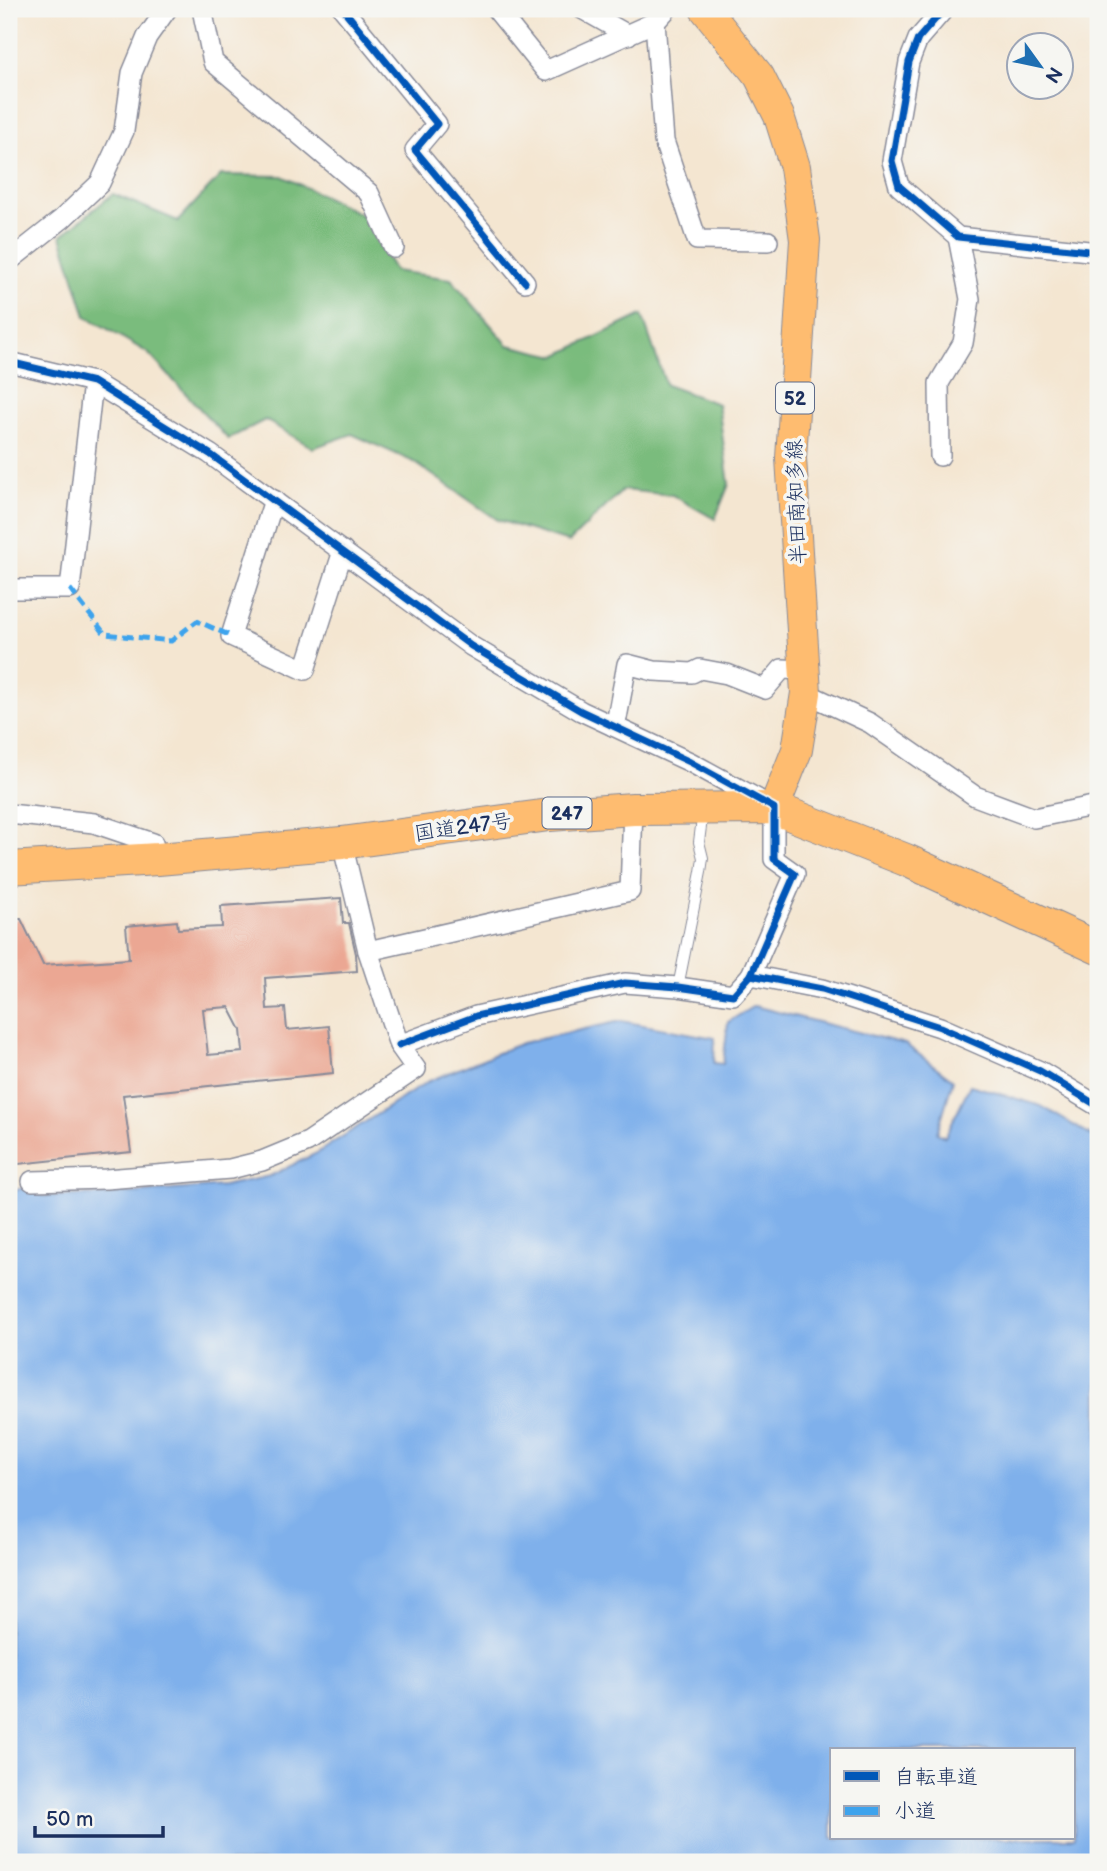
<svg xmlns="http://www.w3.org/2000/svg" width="1107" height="1871" viewBox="0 0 1107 1871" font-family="'Balsamiq Sans','Klee One',sans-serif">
	<rect width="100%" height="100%" fill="#f6f6f2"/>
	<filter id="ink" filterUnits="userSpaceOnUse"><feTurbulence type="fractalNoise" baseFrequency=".0143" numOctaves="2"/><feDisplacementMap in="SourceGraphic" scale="14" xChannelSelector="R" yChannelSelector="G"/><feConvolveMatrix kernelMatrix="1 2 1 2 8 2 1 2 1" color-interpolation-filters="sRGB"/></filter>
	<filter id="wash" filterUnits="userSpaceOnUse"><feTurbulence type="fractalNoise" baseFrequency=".00686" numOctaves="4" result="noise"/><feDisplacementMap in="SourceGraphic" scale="28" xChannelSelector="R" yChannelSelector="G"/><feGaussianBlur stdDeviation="1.57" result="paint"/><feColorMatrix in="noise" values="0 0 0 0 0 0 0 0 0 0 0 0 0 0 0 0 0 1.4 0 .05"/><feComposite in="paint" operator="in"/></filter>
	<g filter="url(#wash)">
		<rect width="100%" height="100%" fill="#f4e6d1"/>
		<polygon fill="#7abc7d" stroke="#4a766e" stroke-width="2" points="221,175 282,176 361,214 395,271 451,279 508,345 556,356 642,315 666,385 718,404 729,484 715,519 672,495 623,490 569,542 498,520 414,462 352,434 313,448 265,420 228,439 148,353 86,316 61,236 113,194 178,221"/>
		<path fill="#7fb0eb" stroke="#4d70a4" stroke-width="2" fill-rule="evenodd" d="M754 1006 905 1044 953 1080 937 1133 945 1137 970 1085 1041 1106 1098 1140V1862H9V1188L17 1190 27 1186 43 1196 103 1195 223 1186 270 1176 317 1153 429 1081 522 1043 621 1021 715 1038 714 1063 723 1064 728 1022ZM832 1750H1074V1838H832Z"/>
		<g id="blocks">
			<path fill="#eba793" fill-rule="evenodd" d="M341 898 343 923H349L356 954 357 971 265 978 267 1009 285 1008 287 1030 329 1026 333 1073 123 1095 131 1152 9 1165V919H21L43 965 129 959 126 926 177 921 178 929 222 927 221 906ZM229 1007 241 1030 243 1052 208 1055 203 1009Z"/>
		</g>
	</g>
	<g filter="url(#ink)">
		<use href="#blocks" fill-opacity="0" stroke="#888a98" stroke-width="2"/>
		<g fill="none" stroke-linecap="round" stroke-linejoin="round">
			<g stroke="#888a98" stroke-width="12">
				<polyline id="service" points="678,987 701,872 703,858 699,842 703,811"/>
			</g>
			<g stroke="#888a98" stroke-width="22">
				<g id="minor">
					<polyline points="202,9 213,62 369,193 394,248"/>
					<polyline points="343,9 437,124 415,150 525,282"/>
					<polyline points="496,9 546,71 655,22 667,9"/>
					<polyline points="582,9 628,35"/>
					<polyline points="944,9 918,39 909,62 892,161 899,186 958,237 1098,252"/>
					<polyline points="655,22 664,141 697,240 768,241"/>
					<polyline points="9,261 62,219 100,183 124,131 132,73 147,37 167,9"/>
					<polyline points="9,362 93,382 210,454 471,646 581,711 690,762 774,808 774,859 795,874 751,975 733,995 678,987 625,983 476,1016 399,1045"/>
					<polyline points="940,456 939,383 963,343 970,299 958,237"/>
					<polyline points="274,500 231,636 305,670 343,551"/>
					<polyline points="9,589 70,589 93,382"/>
					<polyline points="806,693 870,723 975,796 1034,818 1098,805"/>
					<polyline points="613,726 617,718 627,664 654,671 692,673 700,669 727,674 765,689 782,669 804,670"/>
					<polyline points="9,814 94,823 153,843 158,859"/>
					<polyline points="368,951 630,891 633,809"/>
					<polyline points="751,975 822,989 940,1027 1040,1071 1098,1106"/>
					<polyline points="32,1181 106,1179 230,1169 262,1161 308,1142 416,1069 399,1045 368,951 342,843"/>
				</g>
			</g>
			<g stroke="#888a98" stroke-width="32">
				<polyline id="primary" points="705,9 759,76 779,116 795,167 805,240 791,458 806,693 797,750 774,808"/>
			</g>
			<g stroke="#888a98" stroke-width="34">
				<polyline id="trunk" points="9,868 158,859 342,843 549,815 633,809 774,808 906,860 1098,948"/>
			</g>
			<use href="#service" stroke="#fff" stroke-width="10"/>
			<use href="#minor" stroke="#fff" stroke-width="19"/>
			<use href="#primary" stroke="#febc70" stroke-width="30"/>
			<use href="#trunk" stroke="#febc70" stroke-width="32"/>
			<polyline stroke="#3da3ed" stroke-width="5" stroke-dasharray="10 5" stroke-linecap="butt" points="70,589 105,634 171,641 197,621 231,636"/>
			<g stroke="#f6f6f2" stroke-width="11">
				<g id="cycleway">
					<polyline points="343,9 437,124 415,150 525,282"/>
					<polyline points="944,9 918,39 909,62 892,161 899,186 958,237 1098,252"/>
					<polyline points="9,362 93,382 210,454 471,646 581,711 690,762 774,808 774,859 795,874 751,975 733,995 678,987 625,983 476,1016 399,1045"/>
					<polyline points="751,975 822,989 940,1027 1040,1071 1098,1106"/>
				</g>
			</g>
			<use href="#cycleway" stroke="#0057b8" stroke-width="7"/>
		</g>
	</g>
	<g text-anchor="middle" stroke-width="7" stroke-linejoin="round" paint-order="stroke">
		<g fill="#f6f6f2" stroke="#5d6b8a" stroke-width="2">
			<rect x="776" y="382.5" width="38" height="31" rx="5"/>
			<rect x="542.5" y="797.5" width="49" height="31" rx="5"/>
		</g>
		<g font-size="19" font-weight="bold" fill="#1b2f5e">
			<text x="795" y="405">52</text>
			<text x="567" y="820">247</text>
		</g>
		<g font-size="21" fill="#1b2f5e" stroke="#f6f6f2">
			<text transform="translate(796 502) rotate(-92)" y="7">半田南知多線</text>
			<text transform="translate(463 827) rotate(-8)" y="7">国道247号</text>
		</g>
	</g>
	<rect width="1107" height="1871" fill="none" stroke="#f6f6f2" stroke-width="35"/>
	<rect x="830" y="1748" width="245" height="91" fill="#f6f6f2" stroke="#9ea6b7" stroke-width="2"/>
	<rect x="844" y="1771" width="35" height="10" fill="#0057b8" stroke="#9ea6b7" stroke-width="2"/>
	<text x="894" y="1784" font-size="21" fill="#1b2f5e">自転車道</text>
	<rect x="844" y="1806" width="35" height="10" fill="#3da3ed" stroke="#9ea6b7" stroke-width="2"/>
	<text x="894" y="1818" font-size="21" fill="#1b2f5e">小道</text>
	<g transform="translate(1040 66) rotate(123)"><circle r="33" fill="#f6f6f2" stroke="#9ea6b7" stroke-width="2"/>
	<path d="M0-5L12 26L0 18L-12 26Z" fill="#1f6fb2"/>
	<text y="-10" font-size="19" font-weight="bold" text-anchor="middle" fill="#1b2f5e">N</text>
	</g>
	<path d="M35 1826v10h128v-10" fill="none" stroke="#1b2f5e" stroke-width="3.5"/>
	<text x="46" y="1826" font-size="21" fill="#1b2f5e" stroke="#f6f6f2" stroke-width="5" paint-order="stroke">50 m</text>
</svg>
